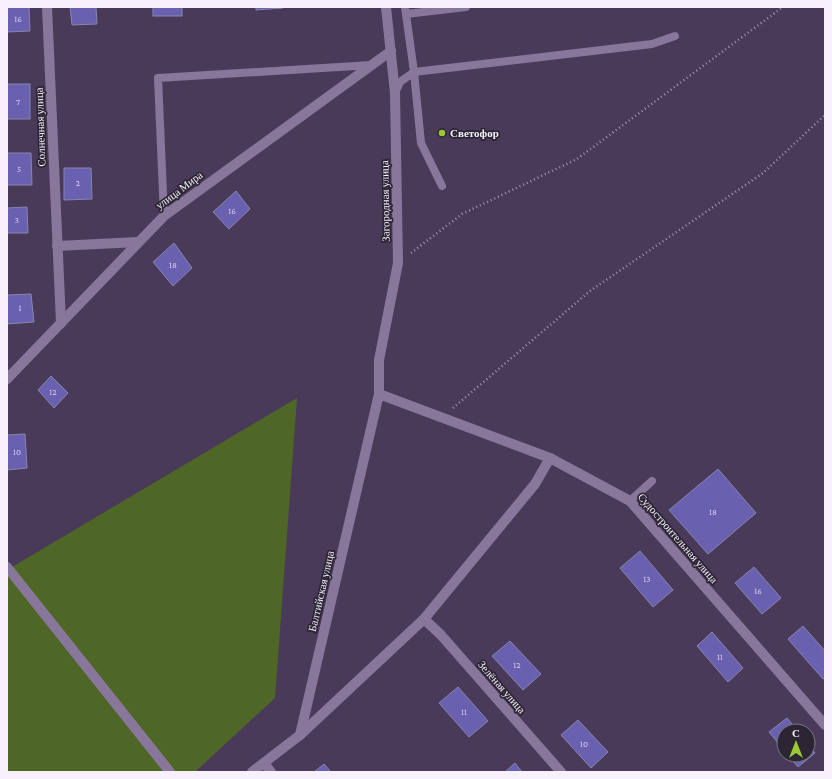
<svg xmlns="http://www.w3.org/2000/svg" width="832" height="779" viewBox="0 0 832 779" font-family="'Crimson Pro',serif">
	<rect width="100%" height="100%" fill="#4a3a5a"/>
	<polygon fill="#4f6726" points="297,398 275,698 195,772 7,772 7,570"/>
	<g fill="#6960b0" stroke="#8786ac">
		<polygon points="7,7 29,7 30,31 7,32"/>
		<polygon points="70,7 96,7 97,24 72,25"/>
		<rect x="153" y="7" width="29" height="9"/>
		<polygon points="256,7 283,7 283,8 256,10"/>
		<rect x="7" y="84" width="23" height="35"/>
		<polygon points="7,153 31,153 32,185 7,185"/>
		<polygon points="64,168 91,168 92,199 64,200"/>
		<polygon points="236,191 250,209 229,229 213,212"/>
		<polygon points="27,207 28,233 7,233 7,208"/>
		<polygon points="174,243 192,268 173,286 153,262"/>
		<polygon points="31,294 34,322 7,324 7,295"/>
		<polygon points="51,376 68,393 54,408 38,390"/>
		<polygon points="25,434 27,468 7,470 7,435"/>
		<polygon points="718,469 756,513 708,554 669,510"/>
		<polygon points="640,551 673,590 653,607 620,568"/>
		<polygon points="754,567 781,598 762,614 735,583"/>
		<polygon points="803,626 825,651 825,678 823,679 788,639"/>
		<polygon points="712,632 743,668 728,682 697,646"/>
		<polygon points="510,641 541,674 523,690 492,656"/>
		<polygon points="458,687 488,721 469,737 439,703"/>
		<polygon points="787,718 798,731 784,731 784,750 769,732"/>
		<polygon points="578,720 608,752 591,768 561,735"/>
		<polygon points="808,744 815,753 798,767 788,755 808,755"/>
		<polygon points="515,763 522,772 505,772"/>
		<polygon points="324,764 331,772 314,772"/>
	</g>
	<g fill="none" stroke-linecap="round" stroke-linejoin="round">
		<g stroke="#a095ab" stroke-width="2.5" stroke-dasharray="1 3" stroke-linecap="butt">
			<polyline points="411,253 462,214 577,159 783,7"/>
			<polyline points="453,408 590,291 763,173 825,115"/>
		</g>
		<g stroke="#88779a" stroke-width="8">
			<polyline points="405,7 414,72 652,44 675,36"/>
			<polyline points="406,14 466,7"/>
			<polyline points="395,93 400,82 414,72 421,143 442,186"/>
			<polyline points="164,216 158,78 371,65"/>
			<polyline points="630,501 652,481"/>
		</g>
		<g stroke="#88779a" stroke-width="10">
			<polyline points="47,7 61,323"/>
			<polyline points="57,246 138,242"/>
			<polyline points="7,379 164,216 391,51"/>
			<polyline points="379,394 550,458 630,501 825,725"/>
			<polyline points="7,567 170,772"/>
			<polyline points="424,619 441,635 561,772"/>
			<polyline points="300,735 424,619 535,484 550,458"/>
			<polyline points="264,763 271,772"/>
			<polyline points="252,772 300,735 379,394 379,360 398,263 395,93 386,7"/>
		</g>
	</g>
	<circle fill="#9acb35" stroke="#2c2534" stroke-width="1.5" cx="442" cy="133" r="4"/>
	<g text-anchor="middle" stroke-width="3.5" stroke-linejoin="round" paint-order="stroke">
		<g font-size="9" fill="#d4cdea">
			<text x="18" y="22">16</text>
			<text x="18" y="105">7</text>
			<text x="19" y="172">5</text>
			<text x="78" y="186">2</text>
			<text x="232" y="214">16</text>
			<text x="17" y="223">3</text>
			<text x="173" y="268">18</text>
			<text x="20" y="311">1</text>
			<text x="53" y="395">12</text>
			<text x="17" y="455">10</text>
			<text x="713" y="515">18</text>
			<text x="647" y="582">13</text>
			<text x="758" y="594">16</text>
			<text x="720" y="660">11</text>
			<text x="517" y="668">12</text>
			<text x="464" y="715">11</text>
			<text x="584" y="747">10</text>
		</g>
		<g font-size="11" fill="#f7f1fd" stroke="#2c2534">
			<text transform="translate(40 127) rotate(-92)" y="4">Солнечная улица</text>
			<text transform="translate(179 190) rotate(-37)" y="4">улица Мира</text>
			<text transform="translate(385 201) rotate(-91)" y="4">Загородная улица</text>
			<text transform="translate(678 538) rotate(49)" y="4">Судостроительная улица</text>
			<text transform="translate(321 591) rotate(-77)" y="4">Балтийская улица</text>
			<text transform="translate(502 687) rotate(49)" y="4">Зелёная улица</text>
		</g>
		<g font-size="11" font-weight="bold" fill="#f7f1fd" stroke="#2c2534" text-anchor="start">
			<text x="450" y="137">Светофор</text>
		</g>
	</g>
	<rect width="832" height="779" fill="none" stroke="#f7f1fd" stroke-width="16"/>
	<g transform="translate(796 743)"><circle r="19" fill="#2c2534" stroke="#7d7784"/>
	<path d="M0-3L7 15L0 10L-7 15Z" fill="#9acb35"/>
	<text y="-6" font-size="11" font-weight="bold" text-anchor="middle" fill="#f7f1fd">С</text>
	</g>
</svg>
